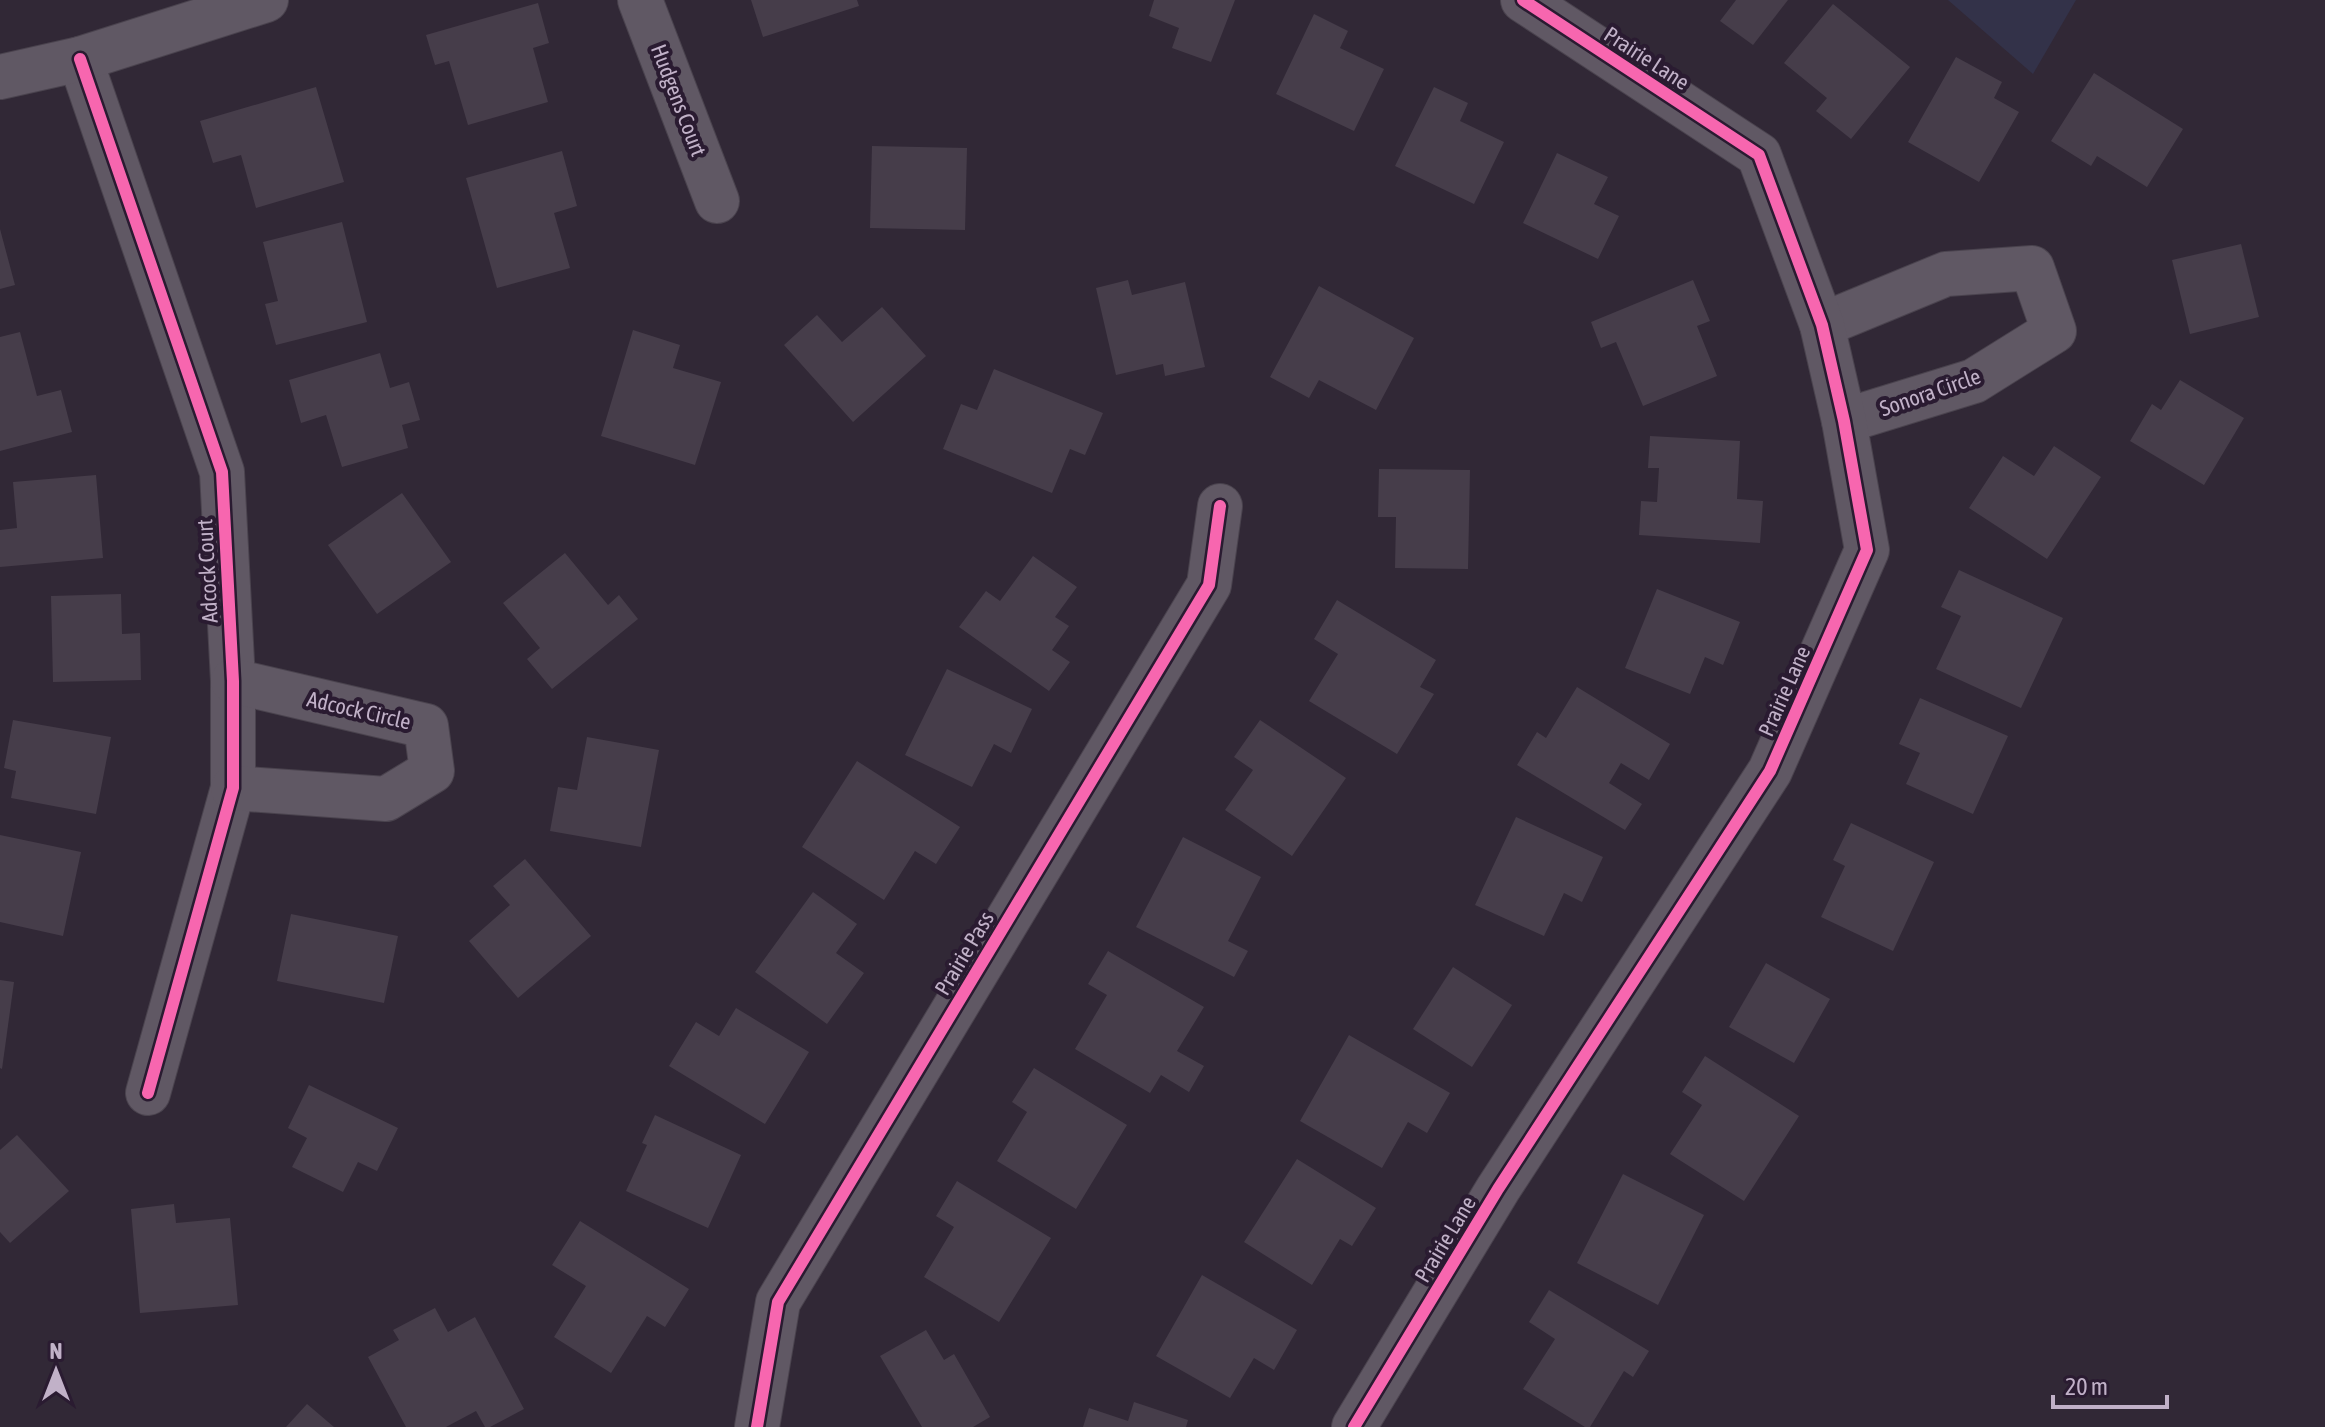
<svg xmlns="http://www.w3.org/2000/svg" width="2325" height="1427" viewBox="0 0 2325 1427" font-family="'Asap Condensed',sans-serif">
	<rect width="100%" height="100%" fill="#312836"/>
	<polygon fill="#333249" points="1948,0 2076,0 2033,74"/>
	<g fill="#463d4a">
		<polygon points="751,0 857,0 859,6 763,37"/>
		<polygon points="1154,0 1235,0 1211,62 1172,48 1179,28 1149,16"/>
		<polygon points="1736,0 1788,0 1753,45 1720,21"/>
		<polygon points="538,3 549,43 533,48 548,102 468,125 449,61 435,65 426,35"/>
		<polygon points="1833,4 1910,67 1851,139 1816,111 1827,98 1784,63"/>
		<polygon points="1314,14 1348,31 1340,48 1384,69 1354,131 1276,94"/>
		<polygon points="1956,57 2002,82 1994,98 2019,112 1979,182 1908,142"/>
		<polygon points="2094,73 2183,129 2147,187 2097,156 2091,166 2051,141"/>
		<polygon points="316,87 344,182 256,208 241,155 213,163 200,121"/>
		<polygon points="1434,87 1468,103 1460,121 1504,142 1474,204 1395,166"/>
		<polygon points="872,146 967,148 965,230 870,228"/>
		<polygon points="562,151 577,206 554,213 570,268 497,288 466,178"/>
		<polygon points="1557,153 1608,177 1594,204 1619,216 1598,259 1523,223"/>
		<polygon points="342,222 367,322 276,345 265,304 278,301 263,242"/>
		<polygon points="0,229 15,285 0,289"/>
		<polygon points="2241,244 2259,317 2190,334 2172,260"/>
		<polygon points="1128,280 1132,295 1185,282 1205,367 1165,376 1163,364 1116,375 1096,288"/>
		<polygon points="1693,280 1710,321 1697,326 1717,376 1643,406 1616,342 1601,348 1591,322"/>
		<polygon points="1319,286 1414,338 1376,410 1319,380 1309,398 1270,377"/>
		<polygon points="882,307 926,356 853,422 784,345 817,315 842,342"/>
		<polygon points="633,330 680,345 673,368 721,382 695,465 601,436"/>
		<polygon points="20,332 37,396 61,390 72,432 0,451 0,337"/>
		<polygon points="380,353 390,388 409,382 420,420 402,425 408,448 342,467 326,415 301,423 289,380"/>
		<polygon points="994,369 1103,413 1085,455 1070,449 1052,493 943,449 961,404 977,410"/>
		<polygon points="2180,380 2244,418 2204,485 2130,441 2152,404 2161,410"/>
		<polygon points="1650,436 1740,441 1737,499 1763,501 1760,543 1639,535 1641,501 1657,502 1659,468 1648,468"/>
		<polygon points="2054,446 2101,477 2047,559 1969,508 2003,456 2034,476"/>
		<polygon points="1379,469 1470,470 1468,569 1395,568 1396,517 1378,517"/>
		<polygon points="96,475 103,558 0,567 0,530 17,528 13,482"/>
		<polygon points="402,493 451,562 377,614 328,545"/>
		<polygon points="565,553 608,605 619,595 638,619 552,689 527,659 540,648 503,603"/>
		<polygon points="1033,556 1077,587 1055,617 1069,626 1052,650 1070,662 1049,691 959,627 986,591 1000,601"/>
		<polygon points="1959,570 2063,618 2021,708 1936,669 1961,616 1941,607"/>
		<polygon points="1657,589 1740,622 1723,665 1705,657 1690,694 1625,668"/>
		<polygon points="121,594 122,634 140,633 141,680 53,682 51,596"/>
		<polygon points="1337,600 1436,660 1420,687 1434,694 1397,754 1309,701 1338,654 1314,639"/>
		<polygon points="947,669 1032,709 1011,753 994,744 972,787 905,755"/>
		<polygon points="1577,687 1670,744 1649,780 1621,763 1609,783 1642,804 1625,830 1517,765 1537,732 1546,738"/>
		<polygon points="1920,698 2008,736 1973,814 1906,784 1920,753 1899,744"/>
		<polygon points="13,720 111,737 96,814 11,798 16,771 4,768"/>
		<polygon points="1260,720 1346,778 1292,856 1225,810 1253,770 1234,757"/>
		<polygon points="587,737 659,750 641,847 550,831 558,787 577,790"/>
		<polygon points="857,761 960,827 936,864 915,851 884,900 802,847"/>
		<polygon points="1516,817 1603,857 1582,902 1564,893 1544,936 1475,905"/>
		<polygon points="1851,823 1934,862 1893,951 1821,917 1845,866 1833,860"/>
		<polygon points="0,835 81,852 63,936 0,922"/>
		<polygon points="1183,837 1261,877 1228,941 1248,951 1234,977 1136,927"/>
		<polygon points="525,859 591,936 518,998 469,941 510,905 493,886"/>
		<polygon points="813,892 857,924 836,953 864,973 827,1024 755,972"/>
		<polygon points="291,914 398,936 384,1003 277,981"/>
		<polygon points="1108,951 1204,1007 1177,1051 1204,1066 1189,1092 1161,1075 1150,1093 1075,1049 1107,995 1088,984"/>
		<polygon points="1766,963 1830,999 1794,1063 1729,1027"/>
		<polygon points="1453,967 1512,1005 1472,1067 1413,1029"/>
		<polygon points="0,980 14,982 2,1069 0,1068"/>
		<polygon points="736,1008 809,1052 765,1124 669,1066 696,1022 719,1036"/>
		<polygon points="1349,1035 1450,1093 1427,1133 1408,1122 1382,1168 1300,1121"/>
		<polygon points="1705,1056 1799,1116 1744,1201 1670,1154 1702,1105 1682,1092"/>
		<polygon points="1034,1068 1127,1125 1076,1209 997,1161 1027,1112 1012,1102"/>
		<polygon points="309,1085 398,1128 377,1171 358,1162 343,1192 292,1167 307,1138 288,1128"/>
		<polygon points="655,1115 741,1155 708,1228 626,1191 647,1145 642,1143"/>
		<polygon points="17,1135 69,1191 10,1243 0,1232 0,1150"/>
		<polygon points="1297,1159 1376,1208 1352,1246 1340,1239 1312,1285 1244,1242"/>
		<polygon points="1623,1174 1704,1215 1658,1305 1577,1263"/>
		<polygon points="957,1181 1051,1238 999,1322 924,1277 954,1227 936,1216"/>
		<polygon points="174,1204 176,1223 230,1218 238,1305 140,1313 131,1209"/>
		<polygon points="580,1221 689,1289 665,1327 647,1316 611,1373 554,1337 586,1286 552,1265"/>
		<polygon points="1202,1275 1297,1330 1274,1370 1254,1358 1230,1398 1156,1356"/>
		<polygon points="1549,1290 1649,1351 1633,1377 1624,1371 1590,1427 1585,1427 1523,1389 1555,1339 1529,1322"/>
		<polygon points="435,1308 448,1332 475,1317 524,1409 490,1427 485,1427 476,1411 446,1427 406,1427 368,1357 399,1340 393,1330"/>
		<polygon points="926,1330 944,1360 954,1354 990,1417 973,1427 922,1427 880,1356"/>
		<polygon points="1134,1402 1188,1420 1186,1427 1083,1427 1089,1408 1128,1421"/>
		<polygon points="307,1404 334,1427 286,1427"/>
	</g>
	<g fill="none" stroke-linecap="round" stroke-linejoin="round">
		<g stroke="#4a434e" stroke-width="46">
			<g id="minor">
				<polyline points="640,0 717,201"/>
				<polyline points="80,59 222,472 233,681 233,788 148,1093"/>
				<polyline points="0,77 80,59 266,0"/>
				<polyline points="1822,325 1946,274 2032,268 2054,331 1974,381 1844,421"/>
				<polyline points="233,681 426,726 432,771 386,799 233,788"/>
				<polyline points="757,1427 778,1302 1209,585 1220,506"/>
				<polyline points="1354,1427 1498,1189 1770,771 1867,550 1844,421 1822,325 1759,155 1523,0"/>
			</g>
		</g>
		<use href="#minor" stroke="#605864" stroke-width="44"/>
		<g stroke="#2a1b31" stroke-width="17">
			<g id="cycleway">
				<polyline points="80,59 222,472 233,681 233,788 148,1093"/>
				<polyline points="757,1427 778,1302 1209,585 1220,506"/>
				<polyline points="1354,1427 1498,1189 1770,771 1867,550 1844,421 1822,325 1759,155 1523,0"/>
			</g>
		</g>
		<use href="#cycleway" stroke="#f766af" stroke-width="12"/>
	</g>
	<g text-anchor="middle" stroke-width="8" stroke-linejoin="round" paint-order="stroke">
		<g font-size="22" fill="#c1b1c8" stroke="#2a1b31">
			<text transform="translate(1647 58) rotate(33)" y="8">Prairie Lane</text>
			<text transform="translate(679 100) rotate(69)" y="8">Hudgens Court</text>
			<text transform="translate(1930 392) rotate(-19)" y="8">Sonora Circle</text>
			<text transform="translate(207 571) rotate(-93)" y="8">Adcock Court</text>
			<text transform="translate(1784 691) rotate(-66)" y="8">Prairie Lane</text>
			<text transform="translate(359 710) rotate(13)" y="8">Adcock Circle</text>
			<text transform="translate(964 953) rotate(-59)" y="8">Prairie Pass</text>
			<text transform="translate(1445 1239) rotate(-59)" y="8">Prairie Lane</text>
		</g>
	</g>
	<g transform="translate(56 1371)" stroke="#2a1b31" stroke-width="6" paint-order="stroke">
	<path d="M0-6L14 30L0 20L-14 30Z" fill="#c1b1c8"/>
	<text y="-12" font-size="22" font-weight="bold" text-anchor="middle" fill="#c1b1c8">N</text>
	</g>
	<path d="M2053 1395v12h114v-12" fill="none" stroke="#c1b1c8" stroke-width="4"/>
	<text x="2065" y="1395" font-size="24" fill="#c1b1c8" stroke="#2a1b31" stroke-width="6" paint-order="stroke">20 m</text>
</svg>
